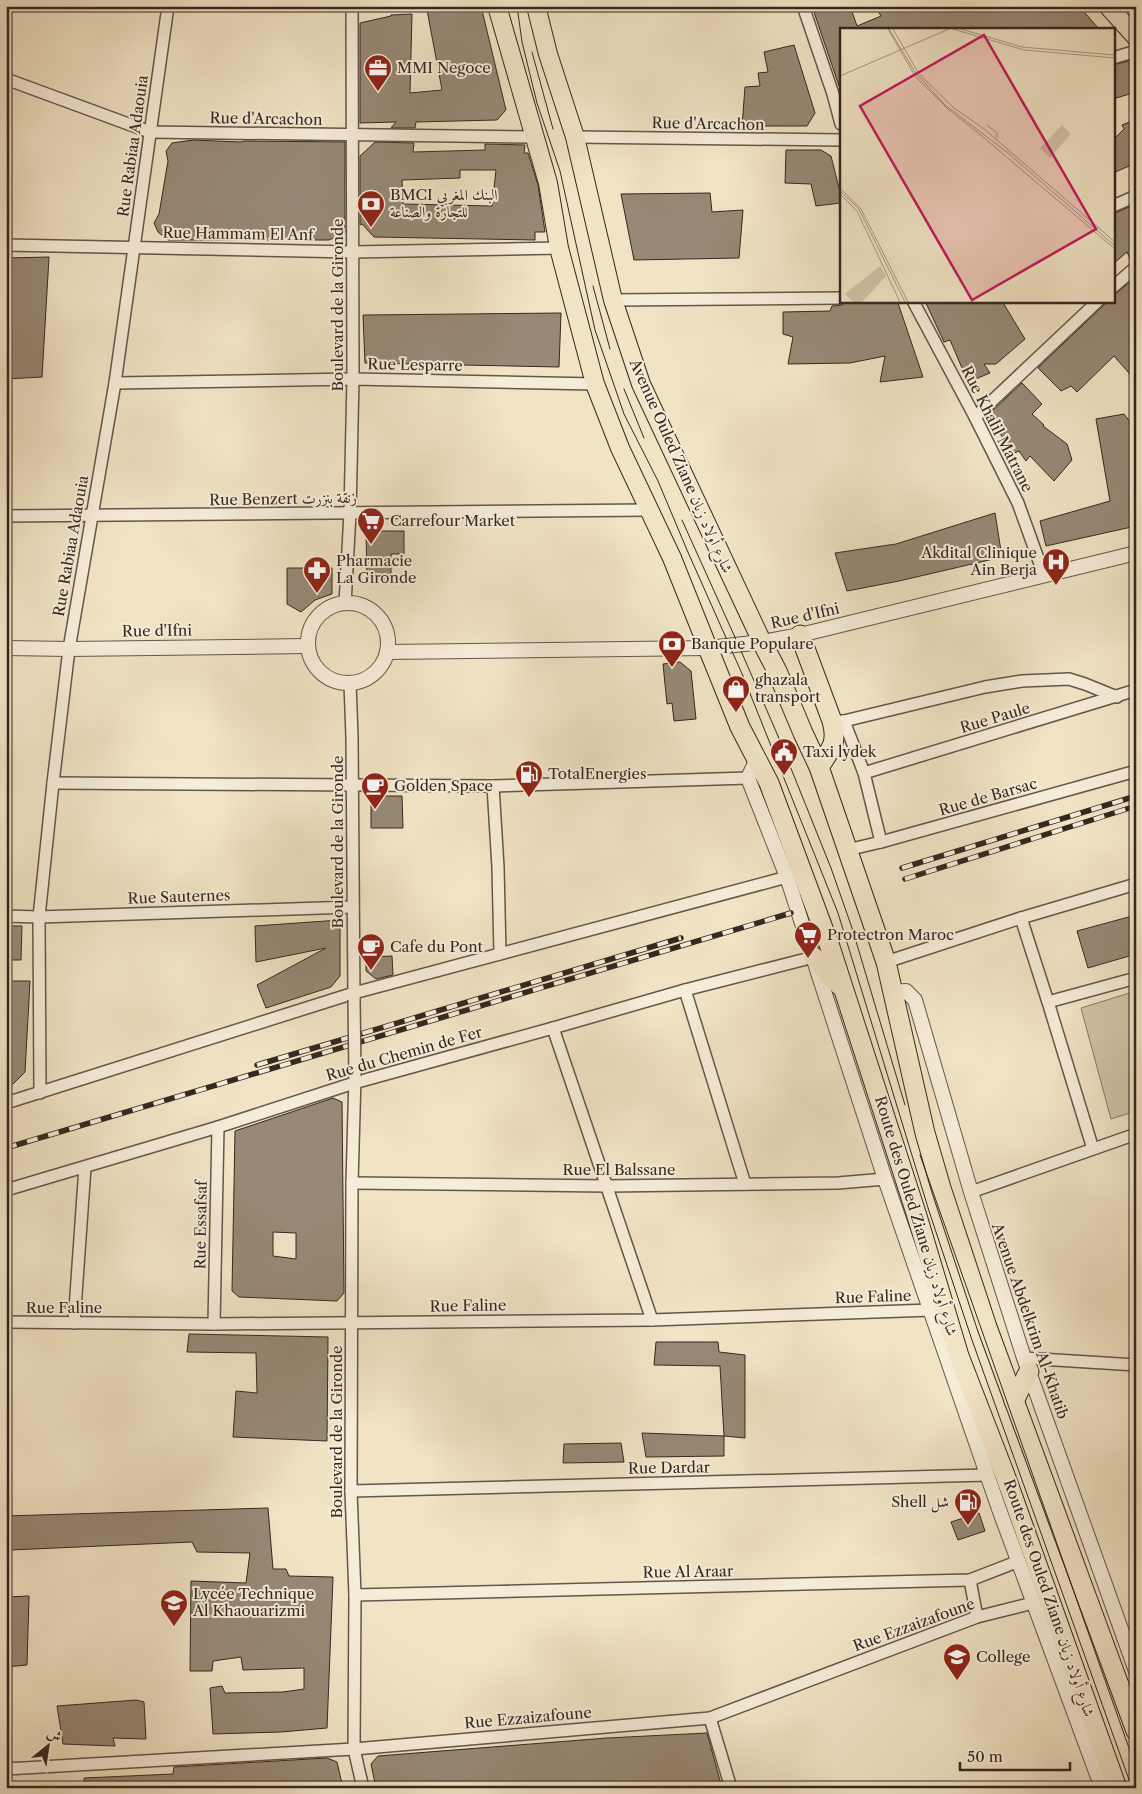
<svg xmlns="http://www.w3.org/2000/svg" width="1142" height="1794" viewBox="0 0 1142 1794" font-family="'Libre Caslon Text',Amiri,serif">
	<rect width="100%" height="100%" fill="#f1e4c5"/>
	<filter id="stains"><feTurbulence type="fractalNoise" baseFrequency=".004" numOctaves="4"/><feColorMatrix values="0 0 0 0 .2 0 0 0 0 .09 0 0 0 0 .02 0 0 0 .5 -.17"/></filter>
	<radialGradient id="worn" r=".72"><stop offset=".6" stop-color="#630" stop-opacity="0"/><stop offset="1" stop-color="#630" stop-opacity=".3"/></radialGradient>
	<polygon fill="#d1c4a9" stroke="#837665" points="1136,991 1136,1111 1111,1119 1081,1008"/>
	<g fill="#978976" stroke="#352721" fill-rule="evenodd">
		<polygon points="437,6 481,6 506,110 497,120 416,122 415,128 391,128 396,122 360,123 360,23 391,16 391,15 412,14 410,93 442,90 427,10"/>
		<polygon points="812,6 850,6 857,26 881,16 875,6 1079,6 1099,29 841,29 841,86 839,86"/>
		<polygon points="794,45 815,113 807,126 742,126 745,87 760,86 758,73 768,72 764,52"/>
		<polygon points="1136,59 1136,92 1113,99 1113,65"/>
		<polygon points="1136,118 1136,163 1113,173 1113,140 1124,129 1122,125 1132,121"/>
		<polygon points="193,140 241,142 244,141 345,142 345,233 329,240 168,240 158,232 154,223 159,214 168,161 166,151 172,143"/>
		<path d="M375 142 414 143 413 152 485 150V144L525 145 524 153H528L538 185 545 232H535V240L374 237 362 224 360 225V156ZM460 170H496L492 206 403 204 402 180 460 178Z"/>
		<polygon points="786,150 821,150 831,156 841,196 841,203 816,206 811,184 785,183"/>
		<polygon points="710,193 712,212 743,210 739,258 634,260 621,194"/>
		<polygon points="1136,204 1136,260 1131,261 1127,252 1113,264 1113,214"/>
		<polygon points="49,257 42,377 6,379 6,258"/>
		<polygon points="1136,277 1136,381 1114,356 1077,392 1071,386 1061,391 1038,368 1108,301 1113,301 1113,296"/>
		<polygon points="925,301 1002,301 1025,339 996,364 984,364 990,373 968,382 950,340 944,342"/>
		<polygon points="847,302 898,303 923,377 880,382 885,356 850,363 788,364 793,337 783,334 783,312 830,311 832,306 842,305"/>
		<polygon points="561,313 559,367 365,363 363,315"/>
		<polygon points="1022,383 1042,404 1032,414 1044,425 1043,426 1067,444 1072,460 1054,481 1030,456 1026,461 1019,451 1012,454 989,414"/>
		<polygon points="1124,414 1131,423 1136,422 1136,526 1046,546 1040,521 1110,501 1096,419"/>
		<polygon points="995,513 1002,557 899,581 847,591 835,553 896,544"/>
		<polygon points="366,531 404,531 404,554 391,554 391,579 367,579"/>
		<polygon points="287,568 332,568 332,594 315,600 301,612 287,604"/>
		<polygon points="680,662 691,671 696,719 674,721 672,703 667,704 663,664"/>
		<polygon points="371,796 402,796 403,828 371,828"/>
		<polygon points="1136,915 1136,954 1088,968 1077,931"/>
		<polygon points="340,920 340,976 331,987 266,1008 257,985 326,948 256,962 255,926"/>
		<polygon points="6,926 22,926 21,960 6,960"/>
		<polygon points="392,956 393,975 376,979 366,971 366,957"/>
		<polygon points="6,981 30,981 25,1072 6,1091"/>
		<path d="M333 1098 342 1102 344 1293 337 1301 239 1297 232 1291 235 1131ZM273 1232 296 1233V1259L273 1256Z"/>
		<polygon points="189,1334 328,1337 327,1441 233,1437 236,1391 257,1393 256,1353 187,1352"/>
		<polygon points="656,1342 718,1342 719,1352 745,1355 745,1438 724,1436 720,1366 654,1365"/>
		<polygon points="642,1433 724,1436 724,1456 646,1457"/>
		<polygon points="621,1443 624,1462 563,1463 564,1444"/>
		<polygon points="268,1508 273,1569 286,1569 289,1576 333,1577 327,1728 281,1732 213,1734 210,1688 222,1686 225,1693 283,1692 304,1689 304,1668 243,1670 241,1657 213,1661 212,1671 190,1671 191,1581 246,1583 250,1553 197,1552 192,1542 10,1550 6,1536 6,1516"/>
		<polygon points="979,1513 985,1531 958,1540 951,1522"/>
		<polygon points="29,1596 27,1665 6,1667 6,1597"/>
		<polygon points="136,1700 144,1702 146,1739 113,1738 115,1746 63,1744 57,1706"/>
		<polygon points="707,1733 722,1788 376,1788 371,1764 378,1756 607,1738"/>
		<polygon points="327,1758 337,1762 343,1788 84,1788 84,1778 173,1774 174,1767"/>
	</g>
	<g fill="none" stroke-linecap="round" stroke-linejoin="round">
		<g stroke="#64564a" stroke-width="14">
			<g id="minor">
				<polyline points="803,6 833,94 841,124"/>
				<polyline points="1113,58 1136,51"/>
				<polyline points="6,79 150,132 534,137"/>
				<polyline points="575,137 841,140"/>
				<polyline points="1113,206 1136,196"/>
				<polyline points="6,245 353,252 559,248"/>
				<polyline points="1113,287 1136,267"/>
				<polyline points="613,300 841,298"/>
				<polyline points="913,301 975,417 1018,503 1044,575"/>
				<polyline points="115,383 353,379 595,384"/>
				<polyline points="975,417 1098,301"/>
				<polyline points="6,516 650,510"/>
				<polyline points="345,604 350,513 353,379 352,6"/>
				<polyline points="350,683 352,737 354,999"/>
				<polyline points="832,721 844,721 985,687 1022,681 1069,679 1085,684 1117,697"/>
				<polyline points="844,721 864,773 881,842"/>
				<polyline points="864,773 1136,690"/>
				<polyline points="53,783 493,786 748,778"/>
				<polyline points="493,786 498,867 500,954"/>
				<polyline points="847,850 881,842 1136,771"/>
				<polyline points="6,916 39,917 352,907"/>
				<polyline points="1021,918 1048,1002 1136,978"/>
				<polyline points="886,962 1021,918 1136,884"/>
				<polyline points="685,990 745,1184"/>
				<polyline points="1048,1002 1093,1149"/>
				<polyline points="553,1028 652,1320"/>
				<polyline points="355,1076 352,1183 351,1491 355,1595 354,1749 363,1788"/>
				<polyline points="40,1093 39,917 53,783 69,649 115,383 168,6"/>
				<polyline points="6,1103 354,993 787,877"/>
				<polyline points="352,1183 607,1186 838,1183 885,1179"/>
				<polyline points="6,1190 218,1127 354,1083 553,1028 685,990 814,957"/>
				<polyline points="971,1192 1136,1134"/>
				<polyline points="6,1322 214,1324 652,1320 931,1310"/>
				<polyline points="74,1323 85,1167"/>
				<polyline points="214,1324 218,1127"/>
				<polyline points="1024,1358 1136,1365"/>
				<polyline points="351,1491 988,1475"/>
				<polyline points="970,1580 977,1617"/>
				<polyline points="355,1595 970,1580 1019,1561"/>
				<polyline points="710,1718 731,1788"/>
				<polyline points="6,1769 354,1749 710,1718 977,1617 1033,1603"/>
			</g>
		</g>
		<g stroke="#64564a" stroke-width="16">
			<g id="tertiary">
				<circle cx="348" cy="643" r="40"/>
				<polyline points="6,648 69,649 308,646"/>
				<polyline points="387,652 708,648 762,642 800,635 1136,553"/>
				<polyline points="757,759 748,778 787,877 885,1179 999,1509 1102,1788"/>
				<polyline points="894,992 906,991 915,1000 971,1192 1024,1358 1136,1671"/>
			</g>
		</g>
		<g stroke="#352721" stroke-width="20">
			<g id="primary">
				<polyline points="497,6 548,183 559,248 595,384 620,448 672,558 708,648"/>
				<polyline points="536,6 548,54 575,137 613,300 641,384 762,642"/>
				<polyline points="1108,6 1136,37"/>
			</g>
		</g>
		<g stroke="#352721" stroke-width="21">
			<g id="trunk">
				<path d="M800 635 832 721C838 743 831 749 819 767"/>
				<polyline points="762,642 777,671 803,733 819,767 886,962 925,1133 941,1188 987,1327 1136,1731"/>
				<polyline points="708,648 740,727 769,783 830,947 917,1216 959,1356 1005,1475 1117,1788"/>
				<polyline points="814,957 840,986"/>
				<polyline points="1014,1401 1029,1371"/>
			</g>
		</g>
		<use href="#minor" stroke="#f6edd9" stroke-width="11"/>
		<use href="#tertiary" stroke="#f6edd9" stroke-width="14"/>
		<use href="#primary" stroke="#f1e4c5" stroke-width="18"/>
		<use href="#trunk" stroke="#f1e4c5" stroke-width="19"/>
		<g stroke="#352721" stroke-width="1">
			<polyline points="517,6 522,42 537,103 560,171 595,330 624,414 658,481 687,550 743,676 838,913 929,1211 972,1340 1132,1788"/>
			<polyline points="532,52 553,129"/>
			<polyline points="593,286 610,349"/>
			<polyline points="624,389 644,438"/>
			<polyline points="682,520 738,644 778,736 831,868 852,928 905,1105"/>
			<polyline points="920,1155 1136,1768"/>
		</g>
		<g stroke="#352721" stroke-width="5.5">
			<g id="rail">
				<polyline points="902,868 1136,796"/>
				<polyline points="905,879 1136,806"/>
				<polyline points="257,1065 681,938"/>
				<polyline points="6,1148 791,913"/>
			</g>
		</g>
		<use href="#rail" stroke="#f6edd9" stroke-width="4" stroke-dasharray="11" stroke-linecap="butt"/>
		<g stroke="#64564a" stroke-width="14" stroke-linecap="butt">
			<polyline id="minor-bridge" points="354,1000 355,1076"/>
		</g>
		<use href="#minor-bridge" stroke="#f6edd9" stroke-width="11"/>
	</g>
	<defs>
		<g id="office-pin" transform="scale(1.4375)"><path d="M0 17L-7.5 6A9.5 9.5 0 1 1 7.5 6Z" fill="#8f2418" stroke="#f6edd9"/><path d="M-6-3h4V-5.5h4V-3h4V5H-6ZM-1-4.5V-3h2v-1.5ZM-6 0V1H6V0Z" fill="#fff"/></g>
		<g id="bank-pin" transform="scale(1.4375)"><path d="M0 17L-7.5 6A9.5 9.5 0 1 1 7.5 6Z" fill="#8f2418" stroke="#f6edd9"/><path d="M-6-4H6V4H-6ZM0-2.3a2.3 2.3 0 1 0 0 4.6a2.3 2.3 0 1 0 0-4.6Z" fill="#fff"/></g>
		<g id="supermarket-pin" transform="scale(1.4375)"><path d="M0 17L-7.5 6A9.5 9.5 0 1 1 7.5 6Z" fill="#8f2418" stroke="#f6edd9"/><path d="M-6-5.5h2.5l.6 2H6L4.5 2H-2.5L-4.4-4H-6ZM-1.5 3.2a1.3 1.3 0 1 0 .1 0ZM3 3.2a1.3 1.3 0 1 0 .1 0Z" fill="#fff"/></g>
		<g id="hospital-pin" transform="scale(1.4375)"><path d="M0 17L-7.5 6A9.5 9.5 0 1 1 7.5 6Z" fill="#8f2418" stroke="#f6edd9"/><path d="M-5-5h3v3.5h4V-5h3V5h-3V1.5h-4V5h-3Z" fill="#fff"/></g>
		<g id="pharmacy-pin" transform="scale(1.4375)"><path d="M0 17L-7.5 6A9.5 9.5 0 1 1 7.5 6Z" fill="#8f2418" stroke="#f6edd9"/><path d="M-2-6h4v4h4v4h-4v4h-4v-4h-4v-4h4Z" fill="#fff"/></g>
		<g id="shop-pin" transform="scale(1.4375)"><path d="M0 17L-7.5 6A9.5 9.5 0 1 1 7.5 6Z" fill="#8f2418" stroke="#f6edd9"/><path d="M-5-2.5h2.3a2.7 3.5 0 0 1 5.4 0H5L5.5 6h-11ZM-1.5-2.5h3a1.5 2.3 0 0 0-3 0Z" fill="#fff"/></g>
		<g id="civic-pin" transform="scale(1.4375)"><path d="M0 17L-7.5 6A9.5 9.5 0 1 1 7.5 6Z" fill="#8f2418" stroke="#f6edd9"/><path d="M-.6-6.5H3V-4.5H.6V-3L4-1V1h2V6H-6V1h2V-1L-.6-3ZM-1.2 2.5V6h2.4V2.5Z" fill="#fff"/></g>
		<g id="fuel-pin" transform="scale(1.4375)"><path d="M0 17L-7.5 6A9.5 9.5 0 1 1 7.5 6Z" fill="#8f2418" stroke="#f6edd9"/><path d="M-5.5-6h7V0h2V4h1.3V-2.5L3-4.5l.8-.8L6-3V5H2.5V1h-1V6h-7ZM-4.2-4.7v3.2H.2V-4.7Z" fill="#fff"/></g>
		<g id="cafe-pin" transform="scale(1.4375)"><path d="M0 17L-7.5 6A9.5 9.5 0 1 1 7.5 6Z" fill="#8f2418" stroke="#f6edd9"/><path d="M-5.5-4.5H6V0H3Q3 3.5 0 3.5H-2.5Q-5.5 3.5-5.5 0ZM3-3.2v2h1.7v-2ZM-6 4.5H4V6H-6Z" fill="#fff"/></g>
		<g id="school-pin" transform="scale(1.4375)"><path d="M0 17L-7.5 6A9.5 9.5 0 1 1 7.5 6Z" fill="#8f2418" stroke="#f6edd9"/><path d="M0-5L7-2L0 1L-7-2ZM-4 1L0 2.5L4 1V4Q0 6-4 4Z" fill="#fff"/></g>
		<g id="university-pin" transform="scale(1.4375)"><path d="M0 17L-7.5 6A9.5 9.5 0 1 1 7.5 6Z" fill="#8f2418" stroke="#f6edd9"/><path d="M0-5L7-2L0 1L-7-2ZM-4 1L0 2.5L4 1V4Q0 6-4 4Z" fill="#fff"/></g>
	</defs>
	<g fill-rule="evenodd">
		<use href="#office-pin" x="378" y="68"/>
		<use href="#bank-pin" x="371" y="204"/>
		<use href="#supermarket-pin" x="371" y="521"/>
		<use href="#hospital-pin" x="1056" y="562"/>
		<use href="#pharmacy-pin" x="317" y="570"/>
		<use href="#bank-pin" x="672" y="644"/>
		<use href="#shop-pin" x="736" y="689"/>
		<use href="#civic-pin" x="784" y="752"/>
		<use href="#fuel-pin" x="529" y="774"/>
		<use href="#cafe-pin" x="375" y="786"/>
		<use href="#supermarket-pin" x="808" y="935"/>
		<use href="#cafe-pin" x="371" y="947"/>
		<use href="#fuel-pin" x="968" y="1502"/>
		<use href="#school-pin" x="174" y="1603"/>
		<use href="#university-pin" x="957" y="1657"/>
	</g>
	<g text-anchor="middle" stroke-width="4" stroke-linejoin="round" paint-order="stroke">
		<g font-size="15" fill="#352721" stroke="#f6edd9" text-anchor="start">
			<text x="397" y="73">MMI Negoce</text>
			<text x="390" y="200">BMCI البنك المغربي<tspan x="390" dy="17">للتجارة والصناعة</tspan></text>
			<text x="390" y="526">Carrefour Market</text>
			<text x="1037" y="558" text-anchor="end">Akdital Clinique<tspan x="1037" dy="17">Ain Berja</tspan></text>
			<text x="336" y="566">Pharmacie<tspan x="336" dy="17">La Gironde</tspan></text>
			<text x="691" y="649">Banque Populare</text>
			<text x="755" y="685">ghazala<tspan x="755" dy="17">transport</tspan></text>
			<text x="803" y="757">Taxi lydek</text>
			<text x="548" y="779">TotalEnergies</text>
			<text x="394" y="791">Golden Space</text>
			<text x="827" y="940">Protectron Maroc</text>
			<text x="390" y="952">Cafe du Pont</text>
			<text x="949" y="1507" text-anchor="end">Shell شل</text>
			<text x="193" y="1599">Lycée Technique<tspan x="193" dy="17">Al Khaouarizmi</tspan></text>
			<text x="976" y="1662">College</text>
		</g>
		<g font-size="15" fill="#352721" stroke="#f6edd9">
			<text transform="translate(266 119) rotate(1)" y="5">Rue d'Arcachon</text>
			<text transform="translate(708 124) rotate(1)" y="5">Rue d'Arcachon</text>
			<text transform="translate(133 146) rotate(-82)" y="5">Rue Rabiaa Adaouia</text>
			<text transform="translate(238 234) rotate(1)" y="5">Rue Hammam El Anf</text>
			<text transform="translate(338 305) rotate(-90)" y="5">Boulevard de la Gironde</text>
			<text transform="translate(415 365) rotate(1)" y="5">Rue Lesparre</text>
			<text transform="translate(997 429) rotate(63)" y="5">Rue Khalil Matrane</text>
			<text transform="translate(681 466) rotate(66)" y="5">Avenue Ouled Ziane شارع أولاد زيان</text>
			<text transform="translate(283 499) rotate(-1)" y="5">Rue Benzert زنقة بنزرت</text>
			<text transform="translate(71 546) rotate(-80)" y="5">Rue Rabiaa Adaouia</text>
			<text transform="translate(805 616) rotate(-13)" y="5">Rue d'Ifni</text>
			<text transform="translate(157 631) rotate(-1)" y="5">Rue d'Ifni</text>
			<text transform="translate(995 718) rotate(-17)" y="5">Rue Paule</text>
			<text transform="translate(988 797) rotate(-16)" y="5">Rue de Barsac</text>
			<text transform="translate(338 842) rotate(-90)" y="5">Boulevard de la Gironde</text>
			<text transform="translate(179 897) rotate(-2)" y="5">Rue Sauternes</text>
			<text transform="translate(404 1054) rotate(-16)" y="5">Rue du Chemin de Fer</text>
			<text x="619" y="1175">Rue El Balssane</text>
			<text transform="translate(916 1216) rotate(73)" y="5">Route des Ouled Ziane شارع أولاد زيان</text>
			<text transform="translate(201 1225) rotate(-89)" y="5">Rue Essafsaf</text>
			<text transform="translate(873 1297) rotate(-2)" y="5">Rue Faline</text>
			<text transform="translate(468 1306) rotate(-1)" y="5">Rue Faline</text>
			<text x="64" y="1313">Rue Faline</text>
			<text transform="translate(1030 1321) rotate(71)" y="5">Avenue Abdelkrim Al-Khatib</text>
			<text transform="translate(337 1432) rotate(-90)" y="5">Boulevard de la Gironde</text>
			<text transform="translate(669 1468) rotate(-1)" y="5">Rue Dardar</text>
			<text transform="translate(688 1572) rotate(-1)" y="5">Rue Al Araar</text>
			<text transform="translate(1049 1598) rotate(71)" y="5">Route des Ouled Ziane شارع أولاد زيان</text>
			<text transform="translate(914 1625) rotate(-20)" y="5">Rue Ezzaizafoune</text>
			<text transform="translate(528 1718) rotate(-5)" y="5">Rue Ezzaizafoune</text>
		</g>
	</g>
	<g transform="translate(840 28)">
		<rect width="275" height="275" fill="#f1e4c5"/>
		<path d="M222 97 231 106 210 130 200 120ZM40 238 46 248 22 274H13L5 266Z" fill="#d1c4a9"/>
		<path fill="none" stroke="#a69883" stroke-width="1" d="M48 1 75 48 109 82 137 104M49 1 75 44 105 77 168 125 275 218M53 1 79 46 114 80 143 100M113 1 184 22 275 30M121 1 182 19 275 27M0 48 109 1M147 97 157 105V110M143 100 275 214M137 104 275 221M0 160 21 181 68 274M0 163 19 181 65 274M0 166 17 183 60 274"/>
		<path fill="#c2185b" fill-opacity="0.15" stroke="#c2185b" stroke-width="2.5" d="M144 7 256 201 132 272 20 78Z"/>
		<rect width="275" height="275" fill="none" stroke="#352721" stroke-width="2.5"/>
	</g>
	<rect width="1142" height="1794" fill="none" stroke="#f1e4c5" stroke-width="25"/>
	<rect x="8" y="8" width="1127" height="1779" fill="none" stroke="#352721" stroke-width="2.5"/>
	<rect x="12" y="12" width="1117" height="1769" fill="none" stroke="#352721"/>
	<g transform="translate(48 1746) rotate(30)" stroke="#f6edd9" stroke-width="4" paint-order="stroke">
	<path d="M0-4L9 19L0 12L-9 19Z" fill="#352721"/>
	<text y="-8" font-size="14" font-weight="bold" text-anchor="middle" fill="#352721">ش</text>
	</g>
	<path d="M960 1762v8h110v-8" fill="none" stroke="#352721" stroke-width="2.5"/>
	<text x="967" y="1762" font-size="15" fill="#352721" stroke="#f6edd9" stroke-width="4" paint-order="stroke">50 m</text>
	<rect width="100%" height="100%" filter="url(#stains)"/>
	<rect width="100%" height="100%" fill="url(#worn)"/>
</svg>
